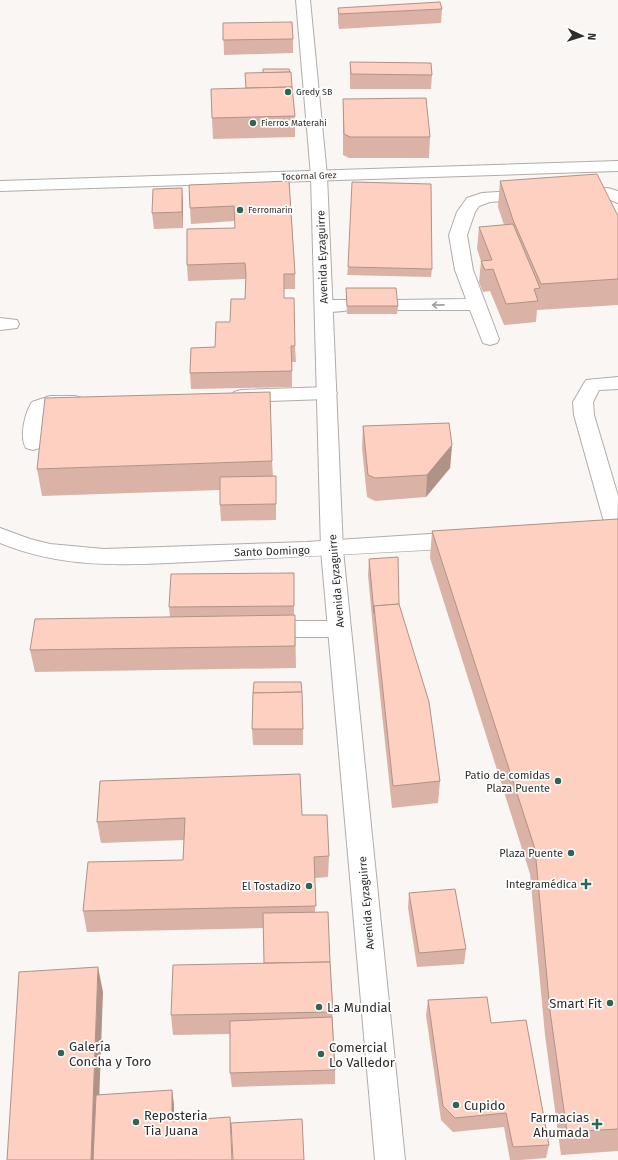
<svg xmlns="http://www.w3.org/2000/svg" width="618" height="1160" viewBox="0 0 618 1160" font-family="'Fira Sans',sans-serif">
	<rect width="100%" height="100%" fill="#faf6f4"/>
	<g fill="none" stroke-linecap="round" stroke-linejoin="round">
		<g stroke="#b0acaa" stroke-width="2">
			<g id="minor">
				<polygon points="618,161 618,171 0,191 0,181"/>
				<polygon points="608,188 618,191 618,203 605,198 576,199 570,198 568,194 570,190"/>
				<polygon points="528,190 534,191 536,195 534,199 490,202 479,206 475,212 467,235 473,270 499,339 497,343 490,345 483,343 470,310 397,310 391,309 388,305 391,301 397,300 466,299 455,270 449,235 457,212 467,198 482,193"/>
				<path d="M324 300H346L352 301 355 305 352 309C342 312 328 313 318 310L315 306 318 302Z"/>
				<polygon points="0,318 17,320 19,324 17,328 0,330"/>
				<polygon points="618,377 618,389 599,390 593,402 594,415 618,496 617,536 609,534 606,529 574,415 573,402 586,380"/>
				<polygon points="327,387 334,389 337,393 334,397 327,399 241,402 234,400 231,396 234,392 241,390"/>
				<path d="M50 396H75L82 398 85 402 82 406C71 409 56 405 46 411L43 443 40 448 33 450 26 448C19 437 25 413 32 402Z"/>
				<path d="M0 528 30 539 50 544 104 549 306 542 461 532 469 535 472 540 469 545 461 548C378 553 295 557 212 561 139 564 70 572 0 543Z"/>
				<polygon points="265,621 340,621 348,623 351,629 348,635 340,637 265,637 257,635 254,629 257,623"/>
			</g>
		</g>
		<g stroke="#b0acaa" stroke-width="2">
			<polygon id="major" points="296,0 310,0 327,176 343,550 405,1160 375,1160 321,550 311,176"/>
		</g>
		<use href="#minor" fill="#fff" fill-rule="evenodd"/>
		<use href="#major" fill="#fff" fill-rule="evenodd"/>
	</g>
	<g fill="#dab3a6">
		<polygon points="338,8 442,9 441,23 339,29 338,22"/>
		<polygon points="223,23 293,39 293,53 224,55"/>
		<polygon points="350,62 432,75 431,89 350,89"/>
		<polygon points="245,73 295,116 295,137 213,139 212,118 246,88"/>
		<polygon points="343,99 430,137 429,158 349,158 343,155"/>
		<polygon points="289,181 295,274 295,289 284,289 284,298 295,346 296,362 292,362 292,387 191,389 190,373 215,347 245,299 246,279 188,281 187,265 235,228 235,221 191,224 190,208"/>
		<polygon points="500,181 618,216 618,305 537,310 536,322 504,325 490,291 483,292 479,282 481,261 477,249 479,227 504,225 498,207"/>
		<polygon points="183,203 183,228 154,229 152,213"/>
		<polygon points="348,267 432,269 431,277 347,275"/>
		<polygon points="346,288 398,306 397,314 347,314"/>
		<polygon points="363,426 452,445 450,468 426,497 375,501 367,497 362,448"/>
		<polygon points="272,461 273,476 276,476 276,520 221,521 220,505 220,490 42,496 37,469"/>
		<polygon points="618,519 618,1151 561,1155 545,1035 530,874 430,558 432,531"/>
		<polygon points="369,559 399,604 440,781 438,803 392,808 373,629 368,575"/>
		<polygon points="294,573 294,615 295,615 296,668 35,672 30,650 170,617 169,607"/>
		<polygon points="252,729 303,729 303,745 253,745"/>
		<polygon points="100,781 302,815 329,856 328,877 315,878 315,912 330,962 335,1070 335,1084 232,1087 230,1073 230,1034 173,1035 171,1015 264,963 264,928 87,932 83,911 183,860 184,840 101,843 97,822"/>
		<polygon points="409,893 466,949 464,964 417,967 408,908"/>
		<polygon points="428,1000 491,1023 549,1145 546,1158 520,1160 510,1160 504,1127 453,1132 441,1120 426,1015"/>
	</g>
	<g fill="#b19287">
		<polygon points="182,188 183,203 183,228 182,212"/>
		<polygon points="452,445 450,468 426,497 427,475"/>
		<polygon points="98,967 103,992 97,1160 91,1160"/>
		<polygon points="172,1090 174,1104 174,1135 172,1121"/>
	</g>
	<g fill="#fdd0c1" stroke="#b19287">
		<polygon points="440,2 442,9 339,14 338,8"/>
		<polygon points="292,22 293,39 223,40 223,23"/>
		<polygon points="350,62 431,63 432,75 351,74"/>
		<polygon points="263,69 289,69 290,72 263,73"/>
		<polygon points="291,72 292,87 246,88 245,73"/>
		<polygon points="292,87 295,116 212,118 211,89"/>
		<polygon points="426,98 430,137 350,137 344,134 343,99"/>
		<polygon points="597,174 618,216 618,279 541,284 513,220 500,181"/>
		<polygon points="289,181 295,274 284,274 284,298 294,298 295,346 291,346 292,371 190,373 191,348 215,347 216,322 230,322 231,299 245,299 246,274 245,263 187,265 187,229 235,228 234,206 190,208 189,185"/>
		<polygon points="352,182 431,184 432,269 348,267"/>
		<polygon points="182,188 182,212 152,213 153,189"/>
		<polygon points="513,224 540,288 534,289 538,301 506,304 493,269 485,270 481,261 492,260 479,227"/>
		<polygon points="346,288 396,288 398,306 347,306"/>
		<polygon points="270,392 272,461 37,469 45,398"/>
		<polygon points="449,423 452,445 427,475 375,478 368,475 363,426"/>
		<polygon points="276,476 276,504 220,505 220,477"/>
		<polygon points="618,519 618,1129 567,1132 550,1011 535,849 432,531"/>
		<polygon points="398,557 399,604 374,606 374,613 369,559"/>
		<polygon points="294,573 294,606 169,607 171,574"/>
		<polygon points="399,604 429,702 440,781 393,786 374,606"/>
		<polygon points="295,615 295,646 30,650 35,619"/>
		<polygon points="254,682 301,682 302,692 253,693"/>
		<polygon points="302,692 303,729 252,729 253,693"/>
		<polygon points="300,774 302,815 327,815 329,856 314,857 316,906 83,911 88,862 183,860 185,818 97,822 100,781"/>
		<polygon points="455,889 466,949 419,953 409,893"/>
		<polygon points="328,912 330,962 264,963 263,913"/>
		<polygon points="330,962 333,1012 171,1015 173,965"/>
		<polygon points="98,967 91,1160 7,1160 19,972"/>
		<polygon points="487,997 491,1023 526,1020 549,1145 513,1147 506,1113 455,1118 443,1106 428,1000"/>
		<polygon points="332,1017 335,1070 230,1073 230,1021"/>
		<polygon points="172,1090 172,1121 230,1117 232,1160 93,1160 96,1095"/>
		<polygon points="302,1119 304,1160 233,1160 231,1123"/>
	</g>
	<defs><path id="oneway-shaft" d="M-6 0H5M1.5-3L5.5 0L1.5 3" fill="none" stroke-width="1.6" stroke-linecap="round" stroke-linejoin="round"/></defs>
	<use stroke="#a1a0a0" href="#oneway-shaft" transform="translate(438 305) rotate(179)"/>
	<g fill="#296854" stroke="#fff" stroke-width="1.5">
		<circle cx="288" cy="92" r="4"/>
		<circle cx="253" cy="123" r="4"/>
		<circle cx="240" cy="210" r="4"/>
		<circle cx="558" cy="781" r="4"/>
		<circle cx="571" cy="853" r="4"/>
		<path d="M584 878h4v4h4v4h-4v4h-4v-4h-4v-4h4z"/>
		<circle cx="309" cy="886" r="4"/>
		<circle cx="610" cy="1003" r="4"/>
		<circle cx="319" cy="1007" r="4"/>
		<circle cx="61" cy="1053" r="4"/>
		<circle cx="321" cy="1054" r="4"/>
		<circle cx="456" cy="1105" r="4"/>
		<circle cx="136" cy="1122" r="4"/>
		<path d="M595 1118h4v4h4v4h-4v4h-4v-4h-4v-4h4z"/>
	</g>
	<g text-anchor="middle" stroke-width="3.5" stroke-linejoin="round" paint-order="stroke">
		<g font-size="9" fill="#2e2d2c" stroke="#fff" text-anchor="start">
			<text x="296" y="95">Gredy SB</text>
			<text x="261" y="126">Fierros Materahi</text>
			<text x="248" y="213">Ferromarin</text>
		</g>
		<g font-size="9" fill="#2e2d2c" stroke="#fff">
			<text transform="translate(309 176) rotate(-2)" y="3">Tocornal Grez</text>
		</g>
		<g font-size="11" fill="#2e2d2c" stroke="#fff">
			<text transform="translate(322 257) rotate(-92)" y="4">Avenida Eyzaguirre</text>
			<text transform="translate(272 551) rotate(-2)" y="4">Santo Domingo</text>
			<text transform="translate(336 581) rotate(-95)" y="4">Avenida Eyzaguirre</text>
			<text transform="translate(366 903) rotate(-95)" y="4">Avenida Eyzaguirre</text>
		</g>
		<g font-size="11" fill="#2e2d2c" stroke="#fff" text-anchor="end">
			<text x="550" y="779">Patio de comidas<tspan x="550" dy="13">Plaza Puente</tspan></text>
			<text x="563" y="857">Plaza Puente</text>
			<text x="577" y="888">Integramédica</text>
			<text x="301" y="890">El Tostadizo</text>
		</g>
		<g font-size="13" fill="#2e2d2c" stroke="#fff" text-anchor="start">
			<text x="602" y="1008" text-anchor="end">Smart Fit</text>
			<text x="327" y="1012">La Mundial</text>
			<text x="69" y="1051">Galería<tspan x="69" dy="15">Concha y Toro</tspan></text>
			<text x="329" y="1052">Comercial<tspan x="329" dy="15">Lo Valledor</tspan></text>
			<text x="464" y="1110">Cupido</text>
			<text x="144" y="1120">Reposteria<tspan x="144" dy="15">Tia Juana</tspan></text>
			<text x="589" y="1122" text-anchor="end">Farmacias<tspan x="589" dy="15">Ahumada</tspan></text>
		</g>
	</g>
	<g transform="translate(582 36) rotate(94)" stroke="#ffffff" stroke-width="3" paint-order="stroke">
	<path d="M0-3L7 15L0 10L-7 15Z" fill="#2e2d2c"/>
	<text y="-6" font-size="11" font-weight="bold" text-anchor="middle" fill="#2e2d2c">N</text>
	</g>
</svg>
